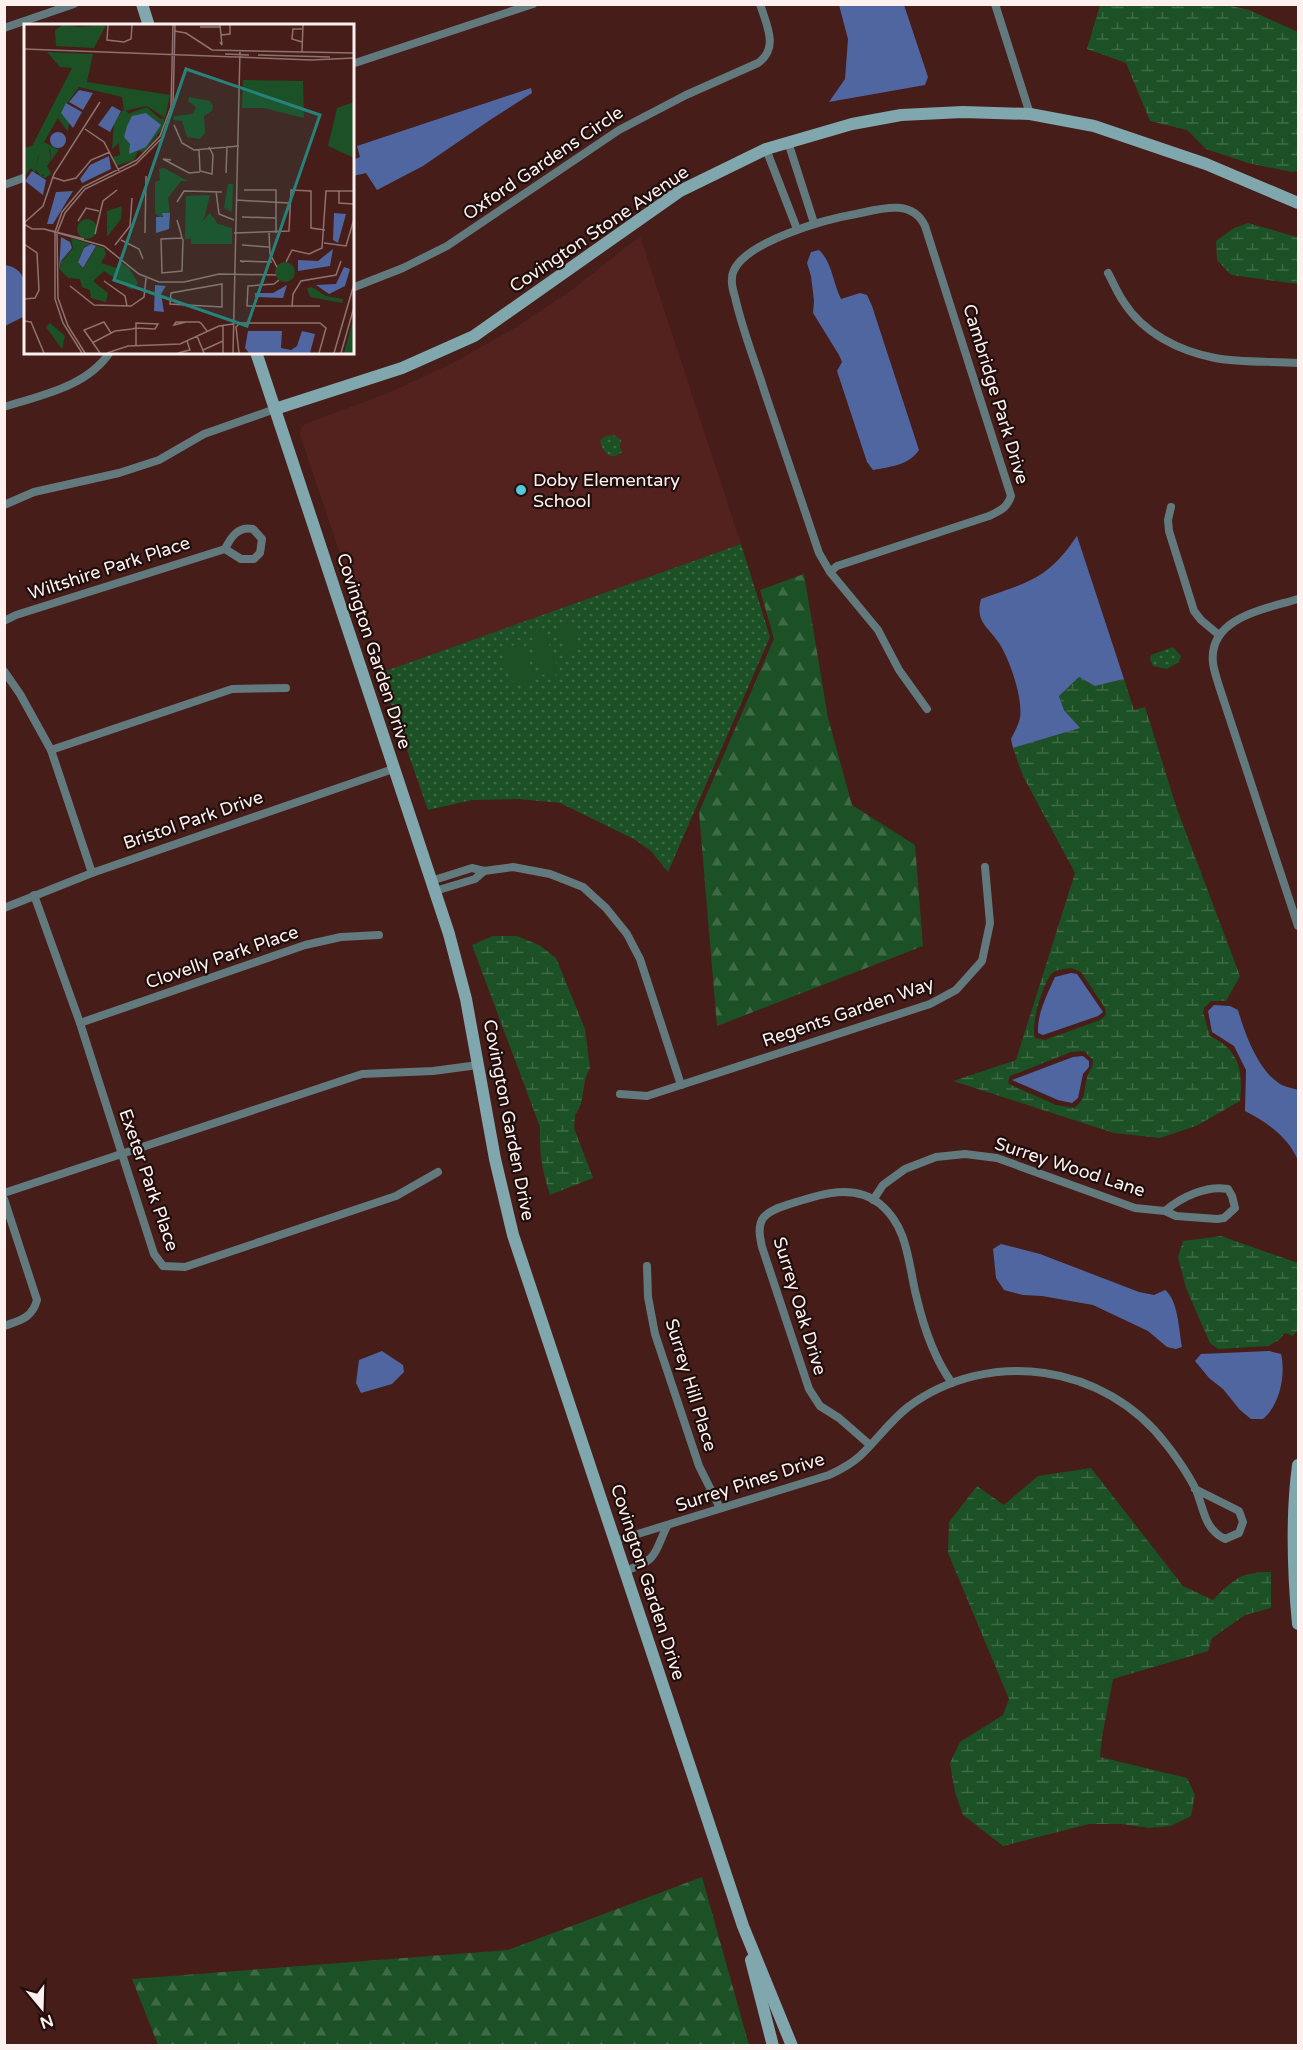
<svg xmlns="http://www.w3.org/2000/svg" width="1303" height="2050" viewBox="0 0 1303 2050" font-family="'Varela Round',sans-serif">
	<defs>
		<pattern id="forest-firs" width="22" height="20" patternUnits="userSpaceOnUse" patternTransform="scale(1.5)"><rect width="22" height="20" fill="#1c5125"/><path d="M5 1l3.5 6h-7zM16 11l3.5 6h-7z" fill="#3e6a45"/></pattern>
		<pattern id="wetland-marsh" width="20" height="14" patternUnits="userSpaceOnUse" patternTransform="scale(1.5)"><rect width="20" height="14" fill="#1c5125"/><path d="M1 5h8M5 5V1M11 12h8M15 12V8" fill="none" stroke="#3e6a45"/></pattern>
		<pattern id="park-dots" width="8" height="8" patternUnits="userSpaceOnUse" patternTransform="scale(1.5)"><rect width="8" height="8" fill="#1c5125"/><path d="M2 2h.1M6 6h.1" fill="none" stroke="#3e6a45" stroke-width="1.8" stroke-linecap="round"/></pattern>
	</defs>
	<rect width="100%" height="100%" fill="#461d19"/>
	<polygon fill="#53221e" points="640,236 741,544 380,673 300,435 301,429 305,424 388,393 451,364 513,329 573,289"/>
	<g fill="url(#forest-firs)">
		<polygon points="804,574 828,718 852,805 915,845 923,946 717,1026 699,812 774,639 760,590"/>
		<polygon points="702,1877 749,2045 158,2045 132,1979 508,1950"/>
	</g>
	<g fill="url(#wetland-marsh)" fill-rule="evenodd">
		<polygon points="1100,5 1227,5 1249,10 1298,32 1298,171 1292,172 1248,163 1206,149 1187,130 1150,121 1126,63 1087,49"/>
		<polygon points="1248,223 1297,237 1298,284 1231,275 1217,260 1216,241 1234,228"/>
		<path d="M1079 677 1095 686 1124 679 1134 710 1145 707 1177 809 1240 976 1226 1001H1211L1204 1008 1203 1012 1210 1036C1240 1050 1243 1071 1240 1101L1196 1126 1160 1138 1114 1133 953 1081 1016 1060 1075 873 1023 776 1013 748 1079 728 1064 710 1059 696ZM1071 968 1081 972 1105 1008 1106 1015 1100 1020 1045 1040 1035 1038C1030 1026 1043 983 1052 973 1057 969 1065 969 1071 968ZM1084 1051 1093 1060C1093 1070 1089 1070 1087 1078 1083 1092 1087 1098 1074 1108L1056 1105 1009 1084 1008 1082 1010 1076 1071 1052Z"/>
		<path d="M493 936H517L539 945 556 958 585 1029 590 1068C581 1082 586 1102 575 1115L574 1128 593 1178 550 1195C542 1171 539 1152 540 1127L472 945Z"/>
		<polygon points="1221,1236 1298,1263 1298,1329 1293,1336 1285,1333 1279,1340 1268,1346 1218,1349 1210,1343 1186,1288 1178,1257 1183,1241"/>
		<path d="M1091 1468 1183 1586 1213 1600C1234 1579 1240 1572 1271 1572V1608L1245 1615 1212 1638 1208 1651 1113 1679 1102 1737 1100 1757 1187 1778 1195 1795 1191 1816 1171 1826 1149 1828 1121 1824H1089L1003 1846 963 1815 955 1792 950 1763 960 1742 1003 1715 1009 1699 948 1553 949 1522 977 1486 1004 1505 1038 1476Z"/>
	</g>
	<g fill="url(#park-dots)">
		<path d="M614 435 621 440 620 447 622 452C611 462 602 452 600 440L606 436Z"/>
		<polygon points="741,544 770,637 668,872 651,851 634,839 560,803 519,799 472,800 428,810 380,673"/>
		<polygon points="1173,647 1181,656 1179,662 1167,669 1153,666 1150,659 1151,655"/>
	</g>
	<g fill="#1c5125">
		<polygon points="571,621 581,649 567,654 557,626"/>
		<polygon points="540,631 542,636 546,635 558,669 554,671 556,676 548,679 546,674 542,675 530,641 533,639 531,634"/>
		<polygon points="523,642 535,679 514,686 501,650"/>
	</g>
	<g fill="#5066a1">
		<polygon points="839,5 904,5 928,77 925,85 829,102 845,79 848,39"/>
		<polygon points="531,88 532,93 490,120 423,166 377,190 366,173 353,176 353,160 360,157 357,146"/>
		<path d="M819 250C832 262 833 283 841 299L860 293 867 295 872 306 919 450C909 465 890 467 873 470L867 462 837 371 842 362 839 355 813 313 814 301 811 276 807 263 811 252Z"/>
		<path d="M5 265C31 269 26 296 25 316L5 326Z"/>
		<path d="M1077 536 1124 679 1095 686 1079 677 1059 696 1064 710 1080 728 1013 748 1011 739C1014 733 1018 726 1020 718 1023 698 1010 660 999 643 987 626 975 621 981 599 1028 582 1047 580 1077 536Z"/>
		<path d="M1071 973 1077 974 1103 1012 1098 1016 1043 1035 1038 1033C1037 1014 1047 995 1055 977Z"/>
		<path d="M1214 1005 1230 1006 1238 1010C1245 1034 1258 1070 1280 1084 1285 1087 1293 1088 1298 1090V1160C1288 1137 1267 1122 1245 1111L1246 1070 1234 1046 1212 1032 1208 1011Z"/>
		<polygon points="1083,1056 1089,1061 1089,1067 1083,1074 1078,1098 1072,1103 1058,1100 1012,1080 1073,1057"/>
		<path d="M1001 1244 1040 1254 1139 1292 1154 1295 1165 1290C1178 1299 1179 1331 1182 1347L1176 1349 1167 1347 1148 1331 1093 1305 1042 1296 1023 1295 1004 1290 996 1278 993 1249Z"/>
		<polygon points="382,1351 403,1365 404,1372 392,1384 361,1393 356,1383 359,1360"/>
		<path d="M1269 1351 1281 1354C1286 1374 1280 1405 1263 1419H1251L1240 1410 1223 1389 1209 1378 1195 1361 1201 1354Z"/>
	</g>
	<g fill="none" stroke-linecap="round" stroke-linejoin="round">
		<g stroke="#627a7e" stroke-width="8">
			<polyline points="995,4 1030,114"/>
			<polyline points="4,28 74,4"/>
			<polyline points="352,64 533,4"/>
			<polyline points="788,142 814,223"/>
			<polyline points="766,149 797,229"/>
			<polyline points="4,185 26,177"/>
			<path d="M1108 273C1113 282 1117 292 1123 301 1143 333 1179 351 1215 358 1242 363 1271 361 1298 363"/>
			<path d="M352 288 403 268 447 246 619 130 686 95 758 63C779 48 767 26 760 4"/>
			<path d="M4 407C41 395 87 387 110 352"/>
			<polyline points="4,505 34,492 119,473 159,460 204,434 275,409"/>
			<polyline points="1171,507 1168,520 1169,531 1194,611 1201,620 1219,635"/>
			<path d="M830 572 837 566 989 516C1000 511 1007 508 1011 496L925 226C912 198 880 209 856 214 826 219 748 241 734 270 730 278 732 288 735 297 742 329 755 361 765 393 783 446 801 500 819 553L830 572 878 630 899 670 927 709"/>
			<path d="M1298 599C1266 609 1208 617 1213 663 1214 671 1217 679 1219 686L1298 926"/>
			<path d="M4 621 16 615 225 549C231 537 238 526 253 529L262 539 260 553 254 559H241L225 549"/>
			<polyline points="4,671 20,694 51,750 92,873"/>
			<polyline points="51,750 232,689 286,688"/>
			<polyline points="431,881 472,868 484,871 513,867 550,874 583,887 606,908 627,934 640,959 681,1085"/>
			<polyline points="435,891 475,879 484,871"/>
			<polyline points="34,895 80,1023 154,1254 163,1266 185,1267 396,1196 438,1172"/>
			<polyline points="4,908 92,873 393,769"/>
			<polyline points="80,1023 305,945 341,937 379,935"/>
			<polyline points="620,1094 647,1096 930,1004 956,990 982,961 990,923 985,867"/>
			<polyline points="4,1193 362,1074 433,1071 478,1065"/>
			<path d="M4 1199 37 1300C32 1318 21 1320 4 1326"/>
			<path d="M873 1200 883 1185 905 1169 936 1157 965 1154 997 1158 1135 1208 1165 1211 1176 1216 1217 1219 1224 1218 1235 1208 1232 1196 1228 1189C1207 1185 1181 1197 1165 1211"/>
			<polyline points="647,1266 648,1297 655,1334 699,1466 720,1508"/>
			<path d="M870 1445 839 1418 820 1406 809 1389 762 1247C760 1238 757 1225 764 1217 771 1209 784 1206 793 1203 821 1194 854 1183 880 1204 908 1227 908 1262 916 1295 923 1325 933 1357 952 1383"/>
			<path d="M615 1541 829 1475C840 1470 851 1464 860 1456 877 1440 890 1421 908 1407 989 1347 1105 1364 1166 1444 1175 1455 1190 1477 1196 1490 1204 1509 1204 1529 1225 1539L1239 1533 1243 1522 1239 1511 1195 1489"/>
			<path d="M625 1571C659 1559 653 1555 667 1526"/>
		</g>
		<g stroke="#7fa7ad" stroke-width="12">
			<polyline points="142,4 149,26"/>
			<polyline points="256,352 449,934 466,999 495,1159 513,1235 743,1926 792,2046"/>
			<polyline points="275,409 402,368 474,336 680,191 766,149 852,124 901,115 963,112 1030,114 1094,126 1206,164 1298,203"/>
			<path d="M1298 1465C1291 1518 1293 1571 1298 1624"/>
			<polyline points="751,1960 773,2046"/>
		</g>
	</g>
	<circle fill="#53cbda" stroke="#200e0c" stroke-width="2" cx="521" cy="490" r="6"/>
	<g text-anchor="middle" stroke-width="4.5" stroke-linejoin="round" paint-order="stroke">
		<g font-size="18" fill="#fdf1f0" stroke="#200e0c">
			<text transform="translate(543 163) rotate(-34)" y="6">Oxford Gardens Circle</text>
			<text transform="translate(599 229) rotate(-34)" y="6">Covington Stone Avenue</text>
			<text transform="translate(996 394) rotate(73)" y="6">Cambridge Park Drive</text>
			<text transform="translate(109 568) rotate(-18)" y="6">Wiltshire Park Place</text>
			<text transform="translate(374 651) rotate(72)" y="6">Covington Garden Drive</text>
			<text transform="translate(193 820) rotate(-19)" y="6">Bristol Park Drive</text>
			<text transform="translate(222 957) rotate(-19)" y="6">Clovelly Park Place</text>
			<text transform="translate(848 1012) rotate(-19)" y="6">Regents Garden Way</text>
			<text transform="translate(509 1120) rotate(79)" y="6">Covington Garden Drive</text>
			<text transform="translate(1070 1167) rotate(18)" y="6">Surrey Wood Lane</text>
			<text transform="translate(149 1180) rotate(71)" y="6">Exeter Park Place</text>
			<text transform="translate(800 1306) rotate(73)" y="6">Surrey Oak Drive</text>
			<text transform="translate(691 1385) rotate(73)" y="6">Surrey Hill Place</text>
			<text transform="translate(750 1482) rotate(-18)" y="6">Surrey Pines Drive</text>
			<text transform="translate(648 1582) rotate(72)" y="6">Covington Garden Drive</text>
		</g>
		<g font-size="18" fill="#fdf1f0" stroke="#200e0c" text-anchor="start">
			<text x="533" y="486">Doby Elementary<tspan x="533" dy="21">School</tspan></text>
		</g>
	</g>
	<g transform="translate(24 24)">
		<rect width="330" height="330" fill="#461d19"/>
		<path d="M39 1 55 3 82 1 70 24 32 22 31 6ZM23 28 69 30 63 58 146 71 141 94 123 82 100 87 98 73 55 63 37 88 45 98 44 108 34 94 20 118 35 126 23 142 27 150 21 154 12 150 20 152 21 139 27 136 26 125 14 132 11 149 7 144 0 153V124L8 122 48 44 36 43ZM219 56 279 57 280 94 240 84H218ZM330 78V134L304 122 313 84ZM186 171 180 194 166 215H161L162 172ZM330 293V329H320Z" fill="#1c5125"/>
		<path d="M165 73 186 77 189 82 188 87 180 92 181 109 176 115 163 113 158 97 149 96 150 92 169 90 172 83 164 77ZM99 86 104 88 94 120 88 125 90 98ZM24 121 27 136 21 139 23 148 17 152 11 145 17 124ZM140 144 164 157H157L144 174 146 189H139L137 194 131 189V158L136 156 135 145ZM204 160H209L208 188 200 184ZM98 182 97 195 83 213V187ZM53 205a10 10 0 1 1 20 0a10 10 0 1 1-20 0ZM47 214 80 224 82 230 77 239 92 244 97 239 105 244 114 259 108 266 80 247 69 257 84 269 82 278 67 274 66 266 58 263 56 255 44 254 36 246 37 238 49 224ZM67 220 72 223 59 245 54 237 60 223ZM288 263 302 272 319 275 318 279 286 273 283 264ZM26 299 41 312 38 325 22 303Z" fill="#1c5125" fill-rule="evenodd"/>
		<path d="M123 83 136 95 140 94 139 104 120 128 114 127 110 136 92 142 89 133 96 131 94 112 103 90ZM186 189 194 200 208 204V220H167V209ZM251 248a10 10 0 1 1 20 0a10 10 0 1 1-20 0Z" fill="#1c5125"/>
		<path d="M55 66 69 69 59 86 45 78ZM42 79 58 88 49 104 37 89ZM88 82 97 87 86 108 74 101ZM122 89 137 101 122 123 105 130 106 120 100 113 103 102 108 92ZM26 116a8 8 0 1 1 16 0a8 8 0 1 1-16 0ZM85 132 87 145 58 159 56 155 66 141ZM8 147 22 156 19 171 1 157ZM49 167 29 200H23L32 168ZM138 189H146L145 205 132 209V193H139ZM310 189 322 190 314 219 309 216ZM37 213 46 218 48 224 37 237 35 246ZM67 220 72 222 59 244 54 238 60 224ZM309 225 306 242 274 247V236L294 237ZM320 243 326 245 321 262 305 270 292 261 312 260ZM131 261 142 262 137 270 140 288 130 287ZM263 261 259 274 231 273V269H249ZM224 307H258L257 324 267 326 273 322 278 307 291 310 286 329H225L221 324Z" fill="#5066a1"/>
		<path fill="none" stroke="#8f726f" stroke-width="1.5" d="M84 1 83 16 100 18 107 15 108 1M196 1 198 21 196 18M176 3H196M278 5H269L268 15 278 18M150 7 162 9 188 26 330 29M197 11 206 10V1M0 25 288 36M278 28 279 1M201 30 225 31M234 31 306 33M287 36 330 34M61 105 80 118 95 147M153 107 150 101 158 119 170 126 215 122M175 126 176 147 188 150 189 131 185 123M147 136 139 135 165 149 176 148M202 149 203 122M28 153 40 157 52 154 67 136 86 128M220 166H252V209M192 167 195 190 210 196M315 167V179L330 180M212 176 265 179M153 178 160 167 198 168M218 193 251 194M153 196 156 206 158 214 159 216 158 247 138 249 137 215 158 214M54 197 62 184 75 187M0 199 19 182 30 150 76 78M0 200 8 205H20M121 209 122 152M210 209 265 207 267 166 287 167V204L301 206M245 209 246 230 253 243M71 210 79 177 93 166M60 215 20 205 80 222 115 250 135 258H160L195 250 252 251M97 216 115 225 119 235M300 219 322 222 330 195M0 220 13 229 15 266 11 274 0 275M91 221 106 202 108 174M218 221 245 223M220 238 216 237 248 238M262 238 268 226 285 230 298 224 302 167H330M255 256 250 260 224 262 223 282H296M80 257 101 272 103 282M198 260V283L146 280 147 269ZM46 262 70 281 107 282 120 273 122 254M268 283 269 270 277 257 312 251 317 237M0 297 7 298 20 329M162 298 150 301 152 298H175L177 299 183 307M199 301V329M173 312 180 329M68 319 91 307 108 305 112 304 131 305 134 300 112 299V321M179 326 199 317M58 329 39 299 31 275V208L38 188 59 163 113 136 136 112 147 83 149 1M61 329 44 302 34 274 33 209 41 189 61 165 112 140 138 114 149 83 151 1M76 329 60 306 80 298 87 309M83 329 104 322 156 320 195 302 209 300M154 329 166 326 163 317M209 329 216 26M215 329 212 303 216 299H296L302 304 295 329M310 329 330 260M317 329 330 283"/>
		<path fill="#27827b" fill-opacity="0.15" stroke="#27827b" stroke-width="3" d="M162 45 296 91 223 302 90 256Z"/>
		<rect width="330" height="330" fill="none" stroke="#fdf1f0" stroke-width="3"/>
	</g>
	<rect width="1303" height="2050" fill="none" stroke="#fdf1f0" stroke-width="12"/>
	<g transform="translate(42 2008) rotate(161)" stroke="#200e0c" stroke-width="4.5" paint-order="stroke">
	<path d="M0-4.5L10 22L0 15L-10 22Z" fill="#fdf1f0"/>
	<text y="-9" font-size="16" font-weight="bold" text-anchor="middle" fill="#fdf1f0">N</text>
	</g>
</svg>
